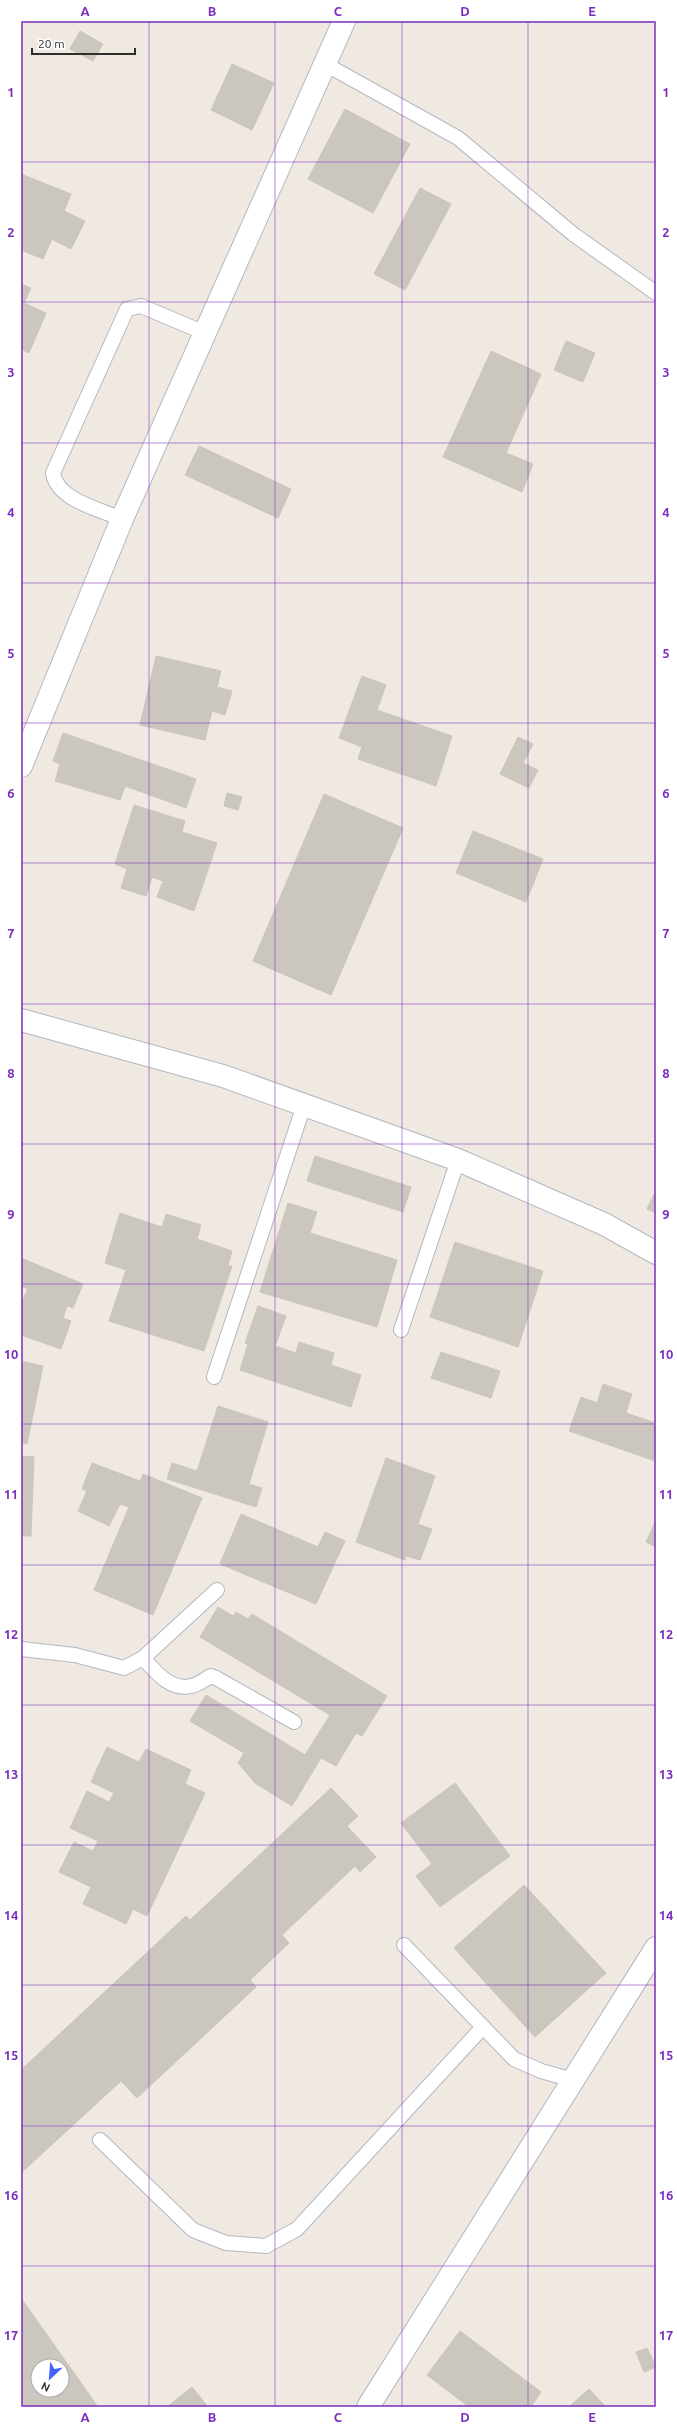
<svg xmlns="http://www.w3.org/2000/svg" width="677" height="2428" viewBox="0 0 677 2428" font-family="Ubuntu,sans-serif">
	<rect width="100%" height="100%" fill="#efe9e1"/>
	<g fill="#cbc7bf" stroke="#cbc5ba" fill-rule="evenodd">
		<polygon points="80,31 103,44 93,61 70,49"/>
		<polygon points="232,64 274,83 252,130 211,110"/>
		<polygon points="345,109 410,144 373,213 308,179"/>
		<polygon points="21,174 71,194 64,211 85,221 71,249 52,239 43,259 21,250"/>
		<polygon points="420,188 451,204 405,290 374,274"/>
		<polygon points="21,284 31,288 24,303 46,313 29,353 21,349"/>
		<polygon points="566,341 595,353 583,382 554,370"/>
		<polygon points="491,351 541,374 506,453 533,464 522,492 443,457"/>
		<polygon points="199,446 291,489 278,518 185,475"/>
		<polygon points="156,656 221,671 217,687 232,691 225,715 212,711 205,740 140,725"/>
		<polygon points="362,676 386,685 377,710 452,736 436,786 358,759 362,747 339,738"/>
		<polygon points="63,733 196,779 186,808 125,786 120,800 55,781 60,764 53,761"/>
		<polygon points="518,737 533,744 523,763 538,770 529,788 500,774"/>
		<polygon points="227,793 242,797 238,810 224,806"/>
		<polygon points="324,794 403,828 331,995 253,961"/>
		<polygon points="134,805 185,821 182,832 217,843 194,911 157,897 163,881 152,877 146,896 121,888 127,869 115,864"/>
		<polygon points="473,831 543,859 526,902 456,873"/>
		<polygon points="315,1156 411,1187 403,1212 307,1181"/>
		<polygon points="656,1190 656,1213 647,1209"/>
		<polygon points="288,1203 317,1212 310,1233 397,1260 377,1327 260,1292"/>
		<polygon points="120,1213 162,1227 166,1214 201,1225 197,1239 232,1251 228,1266 232,1266 204,1351 109,1321 126,1270 105,1263"/>
		<polygon points="455,1242 543,1271 518,1347 430,1317"/>
		<polygon points="21,1258 83,1284 73,1308 67,1306 63,1318 71,1321 61,1349 21,1335 21,1303 28,1289 21,1286"/>
		<polygon points="258,1306 286,1316 275,1346 296,1353 299,1342 334,1353 331,1365 361,1375 351,1407 240,1370 248,1344 245,1343"/>
		<polygon points="441,1352 500,1371 491,1398 431,1378"/>
		<polygon points="21,1361 43,1366 27,1444 21,1443"/>
		<polygon points="603,1384 632,1394 626,1413 656,1423 655,1461 569,1431 581,1397 597,1403"/>
		<polygon points="218,1406 268,1422 249,1484 262,1488 256,1507 167,1479 172,1463 197,1471"/>
		<polygon points="21,1456 34,1457 31,1536 21,1536"/>
		<polygon points="386,1458 435,1476 418,1524 432,1529 420,1560 406,1556 405,1560 356,1542"/>
		<polygon points="92,1463 140,1481 143,1474 202,1498 153,1615 94,1590 129,1507 120,1504 109,1526 78,1511 87,1491 82,1489"/>
		<polygon points="241,1514 318,1547 325,1532 345,1541 316,1604 220,1564"/>
		<polygon points="656,1520 656,1547 646,1542"/>
		<polygon points="218,1607 233,1616 236,1612 248,1619 252,1614 387,1696 362,1736 356,1733 336,1766 321,1758 292,1806 255,1783 238,1763 244,1753 190,1721 206,1695 305,1755 330,1715 200,1637"/>
		<polygon points="107,1747 139,1762 146,1749 191,1770 185,1784 205,1793 147,1916 133,1909 126,1924 83,1904 91,1887 59,1872 74,1842 93,1851 98,1841 70,1828 87,1791 109,1802 114,1793 91,1782"/>
		<polygon points="455,1783 510,1856 440,1907 416,1876 432,1864 401,1823"/>
		<polygon points="331,1788 358,1816 347,1826 376,1857 360,1872 355,1866 282,1935 289,1943 250,1980 256,1987 137,2098 121,2081 21,2173 21,2070 186,1916 190,1920"/>
		<polygon points="524,1885 606,1973 535,2037 454,1948"/>
		<path d="M21 2298 98 2407H21ZM38 2366H62V2390H38Z"/>
		<polygon points="460,2331 541,2392 531,2407 469,2407 427,2375"/>
		<polygon points="647,2348 656,2367 644,2372 636,2352"/>
		<polygon points="192,2387 208,2407 167,2407"/>
		<polygon points="589,2389 606,2407 569,2407"/>
	</g>
	<g fill="none" stroke-linecap="round" stroke-linejoin="round">
		<g stroke="#b4b7c1" stroke-width="16">
			<g id="service">
				<polyline points="325,64 458,138 573,234 656,293"/>
				<path d="M122 519C99 509 57 500 53 473L127 309 141 306 205 333"/>
				<polyline points="401,1330 458,1160"/>
				<polyline points="214,1377 304,1105"/>
				<polyline points="21,1649 75,1655 124,1668 143,1658 217,1590"/>
				<path d="M143 1658C155 1671 170 1691 191 1686 198 1685 205 1679 211 1676L216 1678 294 1722"/>
				<polyline points="404,1945 514,2059 541,2071 573,2080"/>
				<polyline points="100,2140 193,2230 226,2243 266,2246 297,2229 483,2027"/>
			</g>
		</g>
		<g stroke="#b4b7c1" stroke-width="24">
			<g id="minor">
				<polyline points="21,766 122,519 344,21"/>
				<polyline points="21,1020 223,1076 458,1160 604,1224 656,1253"/>
				<polyline points="368,2407 656,1948"/>
			</g>
		</g>
		<use href="#service" stroke="#fff" stroke-width="14"/>
		<use href="#minor" stroke="#fff" stroke-width="22"/>
	</g>
	<path fill="none" stroke="#7b2cbf" stroke-width="1" stroke-opacity="0.55" d="M149 21V2407M275 21V2407M402 21V2407M528 21V2407M21 162H656M21 302H656M21 443H656M21 583H656M21 723H656M21 863H656M21 1004H656M21 1144H656M21 1284H656M21 1424H656M21 1565H656M21 1705H656M21 1845H656M21 1985H656M21 2126H656M21 2266H656"/>
	<rect width="677" height="2428" fill="none" stroke="#ffffff" stroke-width="44"/>
	<g transform="translate(50 2378) rotate(206)"><circle r="19" fill="#ffffff" stroke="#ababab"/>
	<path d="M0-3L7 15L0 10L-7 15Z" fill="#4264fb"/>
	<text y="-6" font-size="11" font-weight="bold" text-anchor="middle" fill="#2e2e2e">N</text>
	</g>
	<path d="M32 48v6h103v-6" fill="none" stroke="#2e2e2e" stroke-width="2"/>
	<text x="38" y="48" font-size="12" fill="#2e2e2e" stroke="#ffffff" stroke-width="3" paint-order="stroke">20 m</text>
	<rect x="22" y="22" width="633" height="2384" fill="none" stroke="#7b2cbf" stroke-width="1.5"/>
	<g font-size="13" text-anchor="middle" font-weight="bold" fill="#7b2cbf">
		<text x="85" y="16">A</text>
		<text x="212" y="16">B</text>
		<text x="338" y="16">C</text>
		<text x="465" y="16">D</text>
		<text x="592" y="16">E</text>
		<text x="11" y="97">1</text>
		<text x="666" y="97">1</text>
		<text x="11" y="237">2</text>
		<text x="666" y="237">2</text>
		<text x="11" y="377">3</text>
		<text x="666" y="377">3</text>
		<text x="11" y="517">4</text>
		<text x="666" y="517">4</text>
		<text x="11" y="658">5</text>
		<text x="666" y="658">5</text>
		<text x="11" y="798">6</text>
		<text x="666" y="798">6</text>
		<text x="11" y="938">7</text>
		<text x="666" y="938">7</text>
		<text x="11" y="1078">8</text>
		<text x="666" y="1078">8</text>
		<text x="11" y="1219">9</text>
		<text x="666" y="1219">9</text>
		<text x="11" y="1359">10</text>
		<text x="666" y="1359">10</text>
		<text x="11" y="1499">11</text>
		<text x="666" y="1499">11</text>
		<text x="11" y="1639">12</text>
		<text x="666" y="1639">12</text>
		<text x="11" y="1779">13</text>
		<text x="666" y="1779">13</text>
		<text x="11" y="1920">14</text>
		<text x="666" y="1920">14</text>
		<text x="11" y="2060">15</text>
		<text x="666" y="2060">15</text>
		<text x="11" y="2200">16</text>
		<text x="666" y="2200">16</text>
		<text x="11" y="2340">17</text>
		<text x="666" y="2340">17</text>
		<text x="85" y="2422">A</text>
		<text x="212" y="2422">B</text>
		<text x="338" y="2422">C</text>
		<text x="465" y="2422">D</text>
		<text x="592" y="2422">E</text>
	</g>
</svg>
